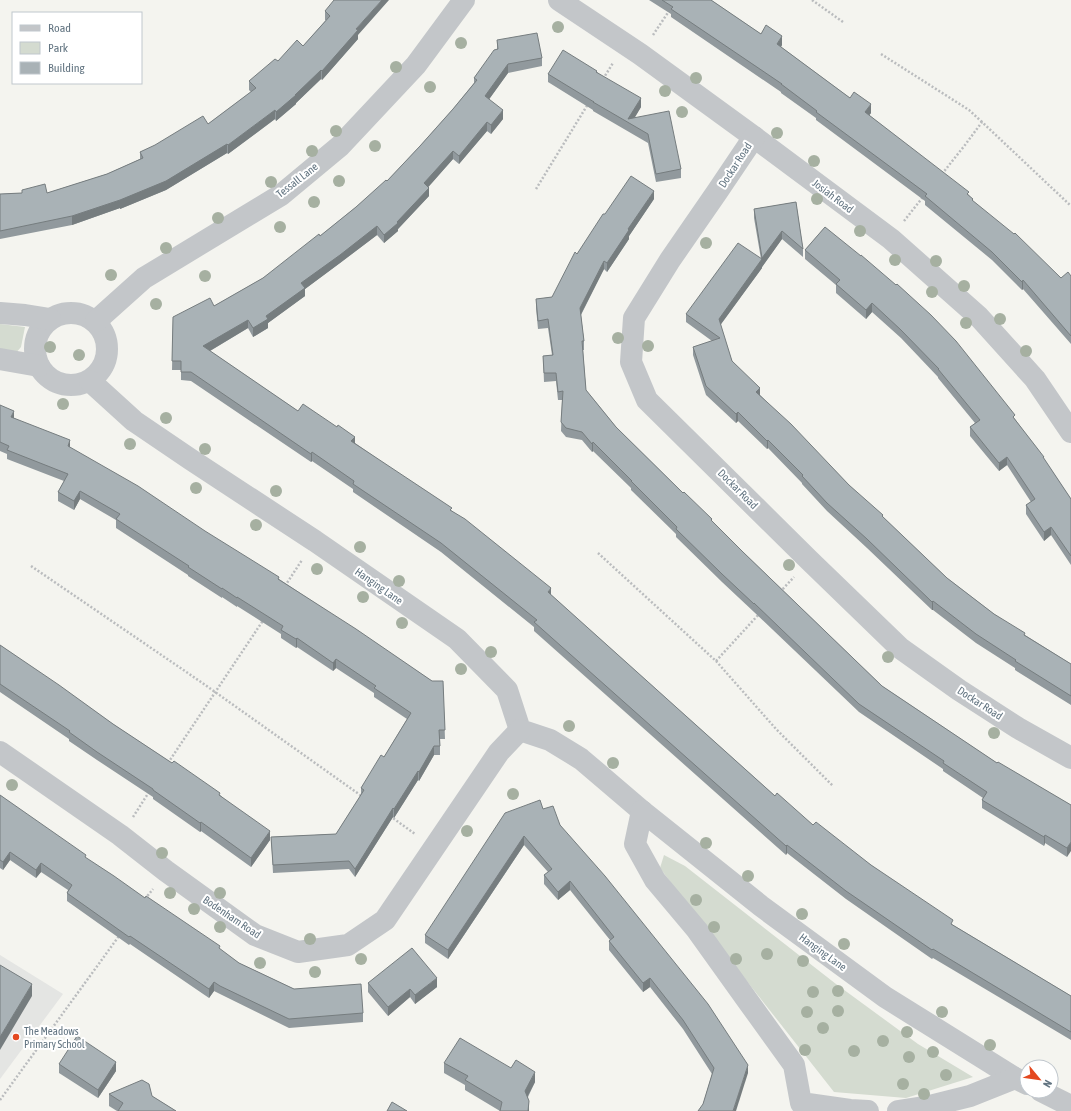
<svg xmlns="http://www.w3.org/2000/svg" width="1071" height="1111" viewBox="0 0 1071 1111" font-family="'Asap Condensed',sans-serif">
	<rect width="100%" height="100%" fill="#f4f4ef"/>
	<polygon fill="#e4e5e3" points="0,955 63,994 0,1079"/>
	<g fill="#d4dbd0">
		<polygon points="0,324 25,327 21,347 15,354 0,351"/>
		<polygon points="664,855 685,866 836,984 918,1044 973,1077 906,1098 834,1092 698,919 660,868"/>
	</g>
	<g fill="none" stroke-linecap="round" stroke-linejoin="round">
		<g stroke="#babcbe" stroke-width="2.5" stroke-dasharray="2 2" stroke-linecap="butt">
			<polyline points="812,0 843,22"/>
			<polyline points="653,35 669,11"/>
			<polyline points="881,54 969,110 982,122"/>
			<polyline points="603,79 613,63"/>
			<polyline points="942,174 965,145 982,122 1071,206"/>
			<polyline points="536,189 588,104"/>
			<polyline points="904,221 923,197"/>
			<polyline points="598,553 716,661 776,729 833,786"/>
			<polyline points="31,566 201,682 363,797"/>
			<polyline points="285,586 302,560"/>
			<polyline points="780,592 794,577"/>
			<polyline points="716,661 760,613"/>
			<polyline points="168,763 264,619"/>
			<polyline points="390,816 415,834"/>
			<polyline points="133,817 149,792"/>
			<polyline points="145,899 153,889"/>
			<polyline points="0,1100 119,936"/>
		</g>
		<g stroke="#c3c6c9" stroke-width="22">
			<polyline points="559,0 640,54 754,137 891,239 979,317 1035,379 1071,432"/>
			<polyline points="754,137 717,192 670,260 634,318 631,362 647,400 809,560 900,648 959,690 1018,728 1071,758"/>
			<circle cx="71" cy="349" r="36"/>
			<polyline points="0,313 25,315 50,319"/>
			<polyline points="96,321 144,278 281,195 340,146 416,65 464,0"/>
			<polyline points="0,359 39,366"/>
			<polyline points="90,381 134,421 190,459 315,541 457,639 507,690 520,730 550,740 581,759 642,811 761,906 885,997 1015,1078 1027,1084"/>
			<polyline points="0,752 120,835 166,871 255,935 298,952 348,945 385,920 499,752 520,730"/>
			<polyline points="642,811 635,844 655,880 697,930 750,1004 794,1065 801,1103 850,1110 868,1111"/>
			<polyline points="1041,1091 1071,1106"/>
			<polyline points="898,1111 930,1106 970,1096 1015,1078"/>
		</g>
	</g>
	<g fill="#a6b0a1">
		<circle cx="558" cy="27" r="6"/>
		<circle cx="461" cy="43" r="6"/>
		<circle cx="396" cy="67" r="6"/>
		<circle cx="696" cy="78" r="6"/>
		<circle cx="430" cy="87" r="6"/>
		<circle cx="665" cy="91" r="6"/>
		<circle cx="682" cy="112" r="6"/>
		<circle cx="336" cy="131" r="6"/>
		<circle cx="777" cy="133" r="6"/>
		<circle cx="375" cy="146" r="6"/>
		<circle cx="312" cy="151" r="6"/>
		<circle cx="814" cy="161" r="6"/>
		<circle cx="339" cy="181" r="6"/>
		<circle cx="271" cy="182" r="6"/>
		<circle cx="817" cy="199" r="6"/>
		<circle cx="314" cy="202" r="6"/>
		<circle cx="218" cy="218" r="6"/>
		<circle cx="280" cy="227" r="6"/>
		<circle cx="860" cy="231" r="6"/>
		<circle cx="706" cy="243" r="6"/>
		<circle cx="166" cy="248" r="6"/>
		<circle cx="895" cy="260" r="6"/>
		<circle cx="936" cy="261" r="6"/>
		<circle cx="111" cy="275" r="6"/>
		<circle cx="205" cy="276" r="6"/>
		<circle cx="964" cy="286" r="6"/>
		<circle cx="932" cy="292" r="6"/>
		<circle cx="156" cy="304" r="6"/>
		<circle cx="1000" cy="319" r="6"/>
		<circle cx="966" cy="323" r="6"/>
		<circle cx="618" cy="338" r="6"/>
		<circle cx="648" cy="346" r="6"/>
		<circle cx="50" cy="347" r="6"/>
		<circle cx="1026" cy="351" r="6"/>
		<circle cx="79" cy="355" r="6"/>
		<circle cx="63" cy="404" r="6"/>
		<circle cx="166" cy="418" r="6"/>
		<circle cx="130" cy="444" r="6"/>
		<circle cx="205" cy="449" r="6"/>
		<circle cx="196" cy="488" r="6"/>
		<circle cx="276" cy="491" r="6"/>
		<circle cx="256" cy="525" r="6"/>
		<circle cx="360" cy="547" r="6"/>
		<circle cx="789" cy="565" r="6"/>
		<circle cx="317" cy="569" r="6"/>
		<circle cx="399" cy="581" r="6"/>
		<circle cx="363" cy="597" r="6"/>
		<circle cx="402" cy="623" r="6"/>
		<circle cx="491" cy="652" r="6"/>
		<circle cx="888" cy="657" r="6"/>
		<circle cx="461" cy="669" r="6"/>
		<circle cx="569" cy="726" r="6"/>
		<circle cx="994" cy="733" r="6"/>
		<circle cx="613" cy="763" r="6"/>
		<circle cx="12" cy="785" r="6"/>
		<circle cx="513" cy="794" r="6"/>
		<circle cx="467" cy="831" r="6"/>
		<circle cx="706" cy="843" r="6"/>
		<circle cx="162" cy="853" r="6"/>
		<circle cx="748" cy="876" r="6"/>
		<circle cx="170" cy="893" r="6"/>
		<circle cx="220" cy="893" r="6"/>
		<circle cx="696" cy="900" r="6"/>
		<circle cx="194" cy="909" r="6"/>
		<circle cx="802" cy="914" r="6"/>
		<circle cx="220" cy="927" r="6"/>
		<circle cx="714" cy="927" r="6"/>
		<circle cx="310" cy="939" r="6"/>
		<circle cx="844" cy="944" r="6"/>
		<circle cx="767" cy="954" r="6"/>
		<circle cx="361" cy="959" r="6"/>
		<circle cx="736" cy="959" r="6"/>
		<circle cx="803" cy="961" r="6"/>
		<circle cx="260" cy="963" r="6"/>
		<circle cx="315" cy="972" r="6"/>
		<circle cx="838" cy="991" r="6"/>
		<circle cx="813" cy="992" r="6"/>
		<circle cx="838" cy="1011" r="6"/>
		<circle cx="807" cy="1012" r="6"/>
		<circle cx="942" cy="1012" r="6"/>
		<circle cx="823" cy="1028" r="6"/>
		<circle cx="907" cy="1032" r="6"/>
		<circle cx="883" cy="1041" r="6"/>
		<circle cx="990" cy="1045" r="6"/>
		<circle cx="805" cy="1050" r="6"/>
		<circle cx="854" cy="1051" r="6"/>
		<circle cx="933" cy="1052" r="6"/>
		<circle cx="909" cy="1057" r="6"/>
		<circle cx="946" cy="1075" r="6"/>
		<circle cx="903" cy="1084" r="6"/>
		<circle cx="924" cy="1094" r="6"/>
	</g>
	<g fill="#91999d">
		<polygon points="649,0 711,0 761,34 782,45 781,47 850,98 871,113 869,115 969,195 973,201 1061,278 1071,276 1071,344 1023,289 1022,290 992,260 925,205 925,201 816,120 816,118 781,93 781,92 671,17 671,14"/>
		<polygon points="325,11 358,35 358,39 322,80 321,79 296,103 296,104 276,121 275,119 228,154 227,153 166,190 120,209 120,208 72,225 0,239 0,194 22,193 22,190 47,193 107,174 140,159 140,152 208,124 251,92 249,90 249,81 278,61 303,46 326,20 325,20"/>
		<polygon points="497,40 542,58 542,66 508,73 489,99 503,119 491,134 487,131 459,164 453,159 428,187 429,196 398,229 398,231 384,243 377,235 340,263 305,289 305,296 268,323 268,328 253,337 248,328 210,351 298,411 355,443 452,511 551,595 775,796 813,825 871,865 953,925 1071,996 1071,1040 933,958 932,959 846,899 787,853 786,855 534,631 534,627 441,552 353,492 353,489 312,461 311,462 191,381 181,380 181,370 172,370 173,317 214,306 263,278 320,236 356,207 387,181 420,146 453,109 474,83 474,78 497,49"/>
		<polygon points="597,72 641,107 634,118 681,169 681,178 656,182 648,143 593,111 593,110 548,82 548,74"/>
		<polygon points="654,199 629,236 629,239 607,272 604,269 581,315 584,341 584,350 583,350 586,390 616,427 683,493 712,521 743,552 882,686 997,763 1071,805 1067,857 1045,843 1044,846 982,808 982,800 983,798 943,771 943,769 859,712 754,612 722,582 676,537 676,534 631,490 631,488 593,451 592,452 582,440 566,437 561,431 562,400 558,400 556,381 544,382 543,356 552,355 548,328 538,329 536,308 536,299 552,297 577,254 605,214"/>
		<polygon points="796,202 803,249 803,257 782,239 762,267 762,263 762,268 720,325 732,361 760,395 849,485 947,578 994,614 1025,635 1071,664 1071,705 1015,670 1015,668 976,643 933,610 932,610 867,548 827,511 802,484 802,483 768,448 767,449 738,421 736,423 706,395 693,355 693,347 712,341 686,322 686,314 761,259 754,218 754,209"/>
		<polygon points="825,227 1015,419 1044,459 1071,499 1071,565 1051,535 1044,541 1026,514 1026,505 1031,502 1007,465 999,471 970,436 970,427 975,423 938,378 938,377 901,338 872,312 866,319 836,293 836,285 805,259 805,250"/>
		<polygon points="0,405 14,418 70,448 279,579 432,681 443,681 445,739 440,739 440,755 434,755 419,781 418,780 394,818 393,817 355,877 349,869 273,873 271,837 336,834 361,795 361,788 384,757 407,719 374,697 374,693 336,668 333,671 297,647 296,648 281,638 281,634 237,606 237,607 222,597 222,598 188,576 188,575 116,528 116,520 80,499 74,510 58,501 58,492 64,481 7,459 7,454 0,451"/>
		<polygon points="0,645 113,724 220,795 270,840 251,867 201,831 200,832 153,799 153,797 97,760 69,741 69,739 0,692"/>
		<polygon points="0,795 86,858 239,963 294,989 363,1013 363,1022 289,1028 220,994 214,991 209,998 130,944 129,945 67,901 67,893 68,890 41,872 36,878 10,860 3,870 0,868"/>
		<polygon points="543,809 560,825 748,1073 703,1104 712,1074 683,1029 650,987 643,992 609,950 609,941 610,940 570,890 558,900 544,884 544,875 548,872 524,845 448,959 425,943 425,935"/>
		<polygon points="368,983 437,987 415,1004 410,997 388,1016 368,992"/>
		<polygon points="444,1063 535,1082 528,1097 529,1111 500,1111 465,1090 465,1085 444,1073"/>
		<polygon points="59,1064 116,1071 98,1098 59,1073"/>
		<polygon points="109,1094 152,1096 176,1111 117,1111 109,1106"/>
	</g>
	<g fill="#767d7f">
		<polygon points="382,0 389,0 358,35 358,39 322,80 322,71 356,29"/>
		<polygon points="782,36 782,45 777,52 777,44"/>
		<polygon points="508,64 508,73 485,105 485,96"/>
		<polygon points="321,70 321,79 296,103 296,104 276,121 276,112"/>
		<polygon points="641,98 641,107 631,124 628,119"/>
		<polygon points="871,104 871,113 865,121 865,112"/>
		<polygon points="275,110 275,119 228,154 228,145"/>
		<polygon points="503,110 503,119 491,134 491,125"/>
		<polygon points="487,122 487,131 459,164 459,156"/>
		<polygon points="227,144 227,153 166,190 120,209 120,200"/>
		<polygon points="453,151 453,159 424,192 424,183"/>
		<polygon points="429,188 429,196 398,229 398,231 384,243 384,235"/>
		<polygon points="654,191 654,199 629,236 629,239 607,272 607,263 628,229"/>
		<polygon points="120,200 120,208 72,225 72,216"/>
		<polygon points="377,226 377,235 340,263 305,289 305,296 268,323 268,328 253,337 253,328 301,283"/>
		<polygon points="782,231 782,239 762,267 762,258"/>
		<polygon points="762,259 762,268 719,327 719,319"/>
		<polygon points="604,261 604,269 580,316 580,308"/>
		<polygon points="1023,280 1023,289 1022,290 1022,282"/>
		<polygon points="872,303 872,312 866,319 866,310"/>
		<polygon points="248,320 248,328 203,355 203,346"/>
		<polygon points="760,388 760,396 756,392"/>
		<polygon points="14,411 14,419 11,417"/>
		<polygon points="738,412 738,421 736,423 736,414"/>
		<polygon points="355,437 355,445 351,441"/>
		<polygon points="70,440 70,449 68,446"/>
		<polygon points="768,440 768,448 767,449 767,441"/>
		<polygon points="593,442 593,451 592,452 592,444"/>
		<polygon points="312,452 312,461 311,462 311,454"/>
		<polygon points="1007,457 1007,465 999,471 999,463"/>
		<polygon points="80,491 80,499 74,510 74,501"/>
		<polygon points="1051,527 1051,535 1044,541 1044,532"/>
		<polygon points="551,588 551,597 548,592"/>
		<polygon points="933,601 933,610 932,610 932,602"/>
		<polygon points="297,638 297,647 296,648 296,639"/>
		<polygon points="336,659 336,668 333,671 333,663"/>
		<polygon points="434,746 434,755 419,781 419,772"/>
		<polygon points="418,771 418,780 394,818 394,809"/>
		<polygon points="393,808 393,817 355,877 355,869"/>
		<polygon points="201,822 201,831 200,832 200,823"/>
		<polygon points="270,831 270,840 251,867 251,858"/>
		<polygon points="1045,835 1045,843 1044,846 1044,837"/>
		<polygon points="524,836 524,845 448,959 448,950"/>
		<polygon points="1071,842 1071,851 1067,857 1067,848"/>
		<polygon points="787,845 787,853 786,855 786,846"/>
		<polygon points="10,852 10,860 3,870 3,862"/>
		<polygon points="41,863 41,872 36,878 36,870"/>
		<polygon points="570,881 570,890 558,900 558,892"/>
		<polygon points="437,978 437,987 415,1004 415,995"/>
		<polygon points="650,978 650,987 643,992 643,983"/>
		<polygon points="214,982 214,991 209,998 209,989"/>
		<polygon points="32,984 32,996 0,1050 0,1037"/>
		<polygon points="410,989 410,997 388,1016 388,1007"/>
		<polygon points="116,1062 116,1071 98,1098 98,1090"/>
		<polygon points="748,1065 748,1073 736,1111 733,1111"/>
		<polygon points="535,1072 535,1082 525,1101 525,1091"/>
		<polygon points="529,1101 529,1111 528,1111"/>
	</g>
	<g fill="#a9b2b6" stroke="#767d7f">
		<polygon points="334,0 382,0 356,29 358,30 322,71 321,70 295,95 296,95 276,112 275,110 228,145 227,144 166,181 120,200 72,216 0,231 0,194 22,193 22,190 45,184 47,193 107,174 143,158 140,152 155,145 203,116 208,124 256,88 249,81 275,59 278,61 297,40 303,46 330,16 325,11"/>
		<polygon points="662,0 711,0 761,34 766,25 782,36 777,44 850,98 854,92 871,104 865,112 969,192 967,194 973,199 972,200 1014,234 1015,233 1061,278 1068,272 1071,276 1071,336 1023,280 1022,282 992,252 925,196 927,194 816,112 817,111 781,84 782,84 671,9 673,7"/>
		<polygon points="537,33 542,58 508,64 485,96 503,110 491,125 487,122 459,156 453,151 424,183 429,188 397,222 398,223 384,235 377,226 340,255 301,283 305,288 266,316 268,319 253,328 248,320 203,346 298,411 303,404 337,427 338,425 355,437 351,441 452,508 450,510 465,519 551,588 548,592 775,796 777,793 813,825 816,822 871,865 953,920 951,924 1071,996 1071,1032 933,949 932,950 846,891 787,845 786,846 534,622 537,620 441,543 353,484 354,481 312,452 311,454 191,372 181,372 181,361 172,361 173,317 210,298 214,306 263,278 319,234 320,236 356,207 386,180 387,181 420,146 453,109 477,80 474,78 494,50 498,49 497,40"/>
		<polygon points="563,50 597,71 596,72 641,98 628,119 669,111 681,169 656,174 648,134 593,102 594,102 548,74"/>
		<polygon points="631,176 654,191 628,229 629,230 607,263 604,261 580,308 584,341 582,341 586,390 616,427 683,493 684,492 712,519 711,520 743,552 882,686 997,763 998,762 1071,805 1071,842 1067,848 1045,835 1044,837 982,800 987,792 943,763 944,761 859,704 754,603 754,604 722,574 676,529 677,527 631,481 632,481 593,442 592,444 582,432 566,428 561,422 563,391 558,392 556,373 544,373 543,356 553,355 548,319 538,321 536,299 552,297 575,252 577,254 603,214 605,214"/>
		<polygon points="796,202 803,249 782,231 762,258 754,209"/>
		<polygon points="825,227 861,256 861,255 896,285 897,284 931,315 956,341 1015,415 1013,417 1044,457 1043,457 1071,499 1071,556 1051,527 1044,532 1026,505 1035,499 1007,457 999,463 970,427 980,420 938,369 939,369 901,330 872,303 866,310 836,284 840,280 805,250"/>
		<polygon points="738,243 762,259 719,319 732,361 760,388 756,392 791,424 849,485 883,515 882,516 947,578 994,614 1025,633 1024,635 1071,664 1071,696 1015,661 1016,660 976,634 933,601 932,602 867,539 827,503 802,476 803,475 768,440 767,441 738,412 736,414 706,386 693,347 720,338 686,314"/>
		<polygon points="0,405 14,411 11,417 70,440 68,446 138,486 205,531 279,577 278,579 356,629 432,681 443,681 445,730 439,730 440,746 434,746 419,772 418,771 394,809 393,808 355,869 349,861 273,865 271,837 336,834 364,790 361,788 381,755 384,757 411,713 374,688 376,686 336,659 333,663 297,638 296,639 281,630 283,626 237,597 237,598 222,588 222,589 188,567 189,566 116,519 120,514 80,491 74,501 58,492 68,474 7,450 9,446 0,442"/>
		<polygon points="0,645 59,685 113,724 172,763 174,761 220,793 219,795 270,831 251,858 201,822 200,823 153,790 153,789 97,752 69,732 70,731 0,684"/>
		<polygon points="0,795 86,855 85,857 114,876 145,898 146,896 220,946 219,948 239,963 294,989 361,984 363,1013 289,1019 220,986 214,982 209,989 130,936 129,937 67,893 72,885 41,863 36,870 10,852 3,862 0,860"/>
		<polygon points="540,800 543,809 553,806 560,825 605,876 708,1004 748,1065 733,1111 698,1111 703,1104 714,1068 683,1020 650,978 643,983 609,941 614,937 570,881 558,892 544,875 552,869 524,836 448,950 425,935 505,813"/>
		<polygon points="412,948 437,978 415,995 410,989 388,1007 368,983"/>
		<polygon points="0,965 32,984 0,1037"/>
		<polygon points="77,1036 116,1062 98,1090 59,1064"/>
		<polygon points="460,1038 511,1068 516,1060 535,1072 525,1091 529,1101 528,1111 500,1111 502,1102 465,1080 468,1076 444,1063"/>
		<polygon points="142,1080 149,1084 152,1096 176,1111 118,1111 123,1103 109,1094"/>
		<polygon points="392,1102 407,1111 387,1111"/>
	</g>
	<circle fill="#e4481f" stroke="#fff" stroke-width="1.5" cx="16" cy="1037" r="4"/>
	<g text-anchor="middle" stroke-width="4" stroke-linejoin="round" paint-order="stroke">
		<g font-size="11" fill="#627481" stroke="#fff">
			<text transform="translate(735 165) rotate(-57)" y="4">Dockar Road</text>
			<text transform="translate(297 180) rotate(-38)" y="4">Tessall Lane</text>
			<text transform="translate(833 196) rotate(37)" y="4">Josiah Road</text>
			<text transform="translate(738 489) rotate(45)" y="4">Dockar Road</text>
			<text transform="translate(379 586) rotate(35)" y="4">Hanging Lane</text>
			<text transform="translate(980 703) rotate(33)" y="4">Dockar Road</text>
			<text transform="translate(232 917) rotate(34)" y="4">Bodenham Road</text>
			<text transform="translate(823 952) rotate(36)" y="4">Hanging Lane</text>
		</g>
		<g font-size="11" fill="#627481" stroke="#fff" text-anchor="start">
			<text x="24" y="1035">The Meadows<tspan x="24" dy="13">Primary School</tspan></text>
		</g>
	</g>
	<rect x="12" y="12" width="130" height="72" fill="#ffffff" stroke="#c0c7cd"/>
	<rect x="20" y="25" width="20" height="6" fill="#c3c6c9" stroke="#c0c7cd"/>
	<text x="48" y="32" font-size="12" fill="#627481">Road</text>
	<rect x="20" y="42" width="20" height="12" fill="#d4dbd0" stroke="#c0c7cd"/>
	<text x="48" y="52" font-size="12" fill="#627481">Park</text>
	<rect x="20" y="62" width="20" height="12" fill="#a9b2b6" stroke="#c0c7cd"/>
	<text x="48" y="72" font-size="12" fill="#627481">Building</text>
	<g transform="translate(1039 1079) rotate(119)"><circle r="19" fill="#ffffff" stroke="#c0c7cd"/>
	<path d="M0-3L7 15L0 10L-7 15Z" fill="#e4481f"/>
	<text y="-6" font-size="11" font-weight="bold" text-anchor="middle" fill="#627481">N</text>
	</g>
</svg>
